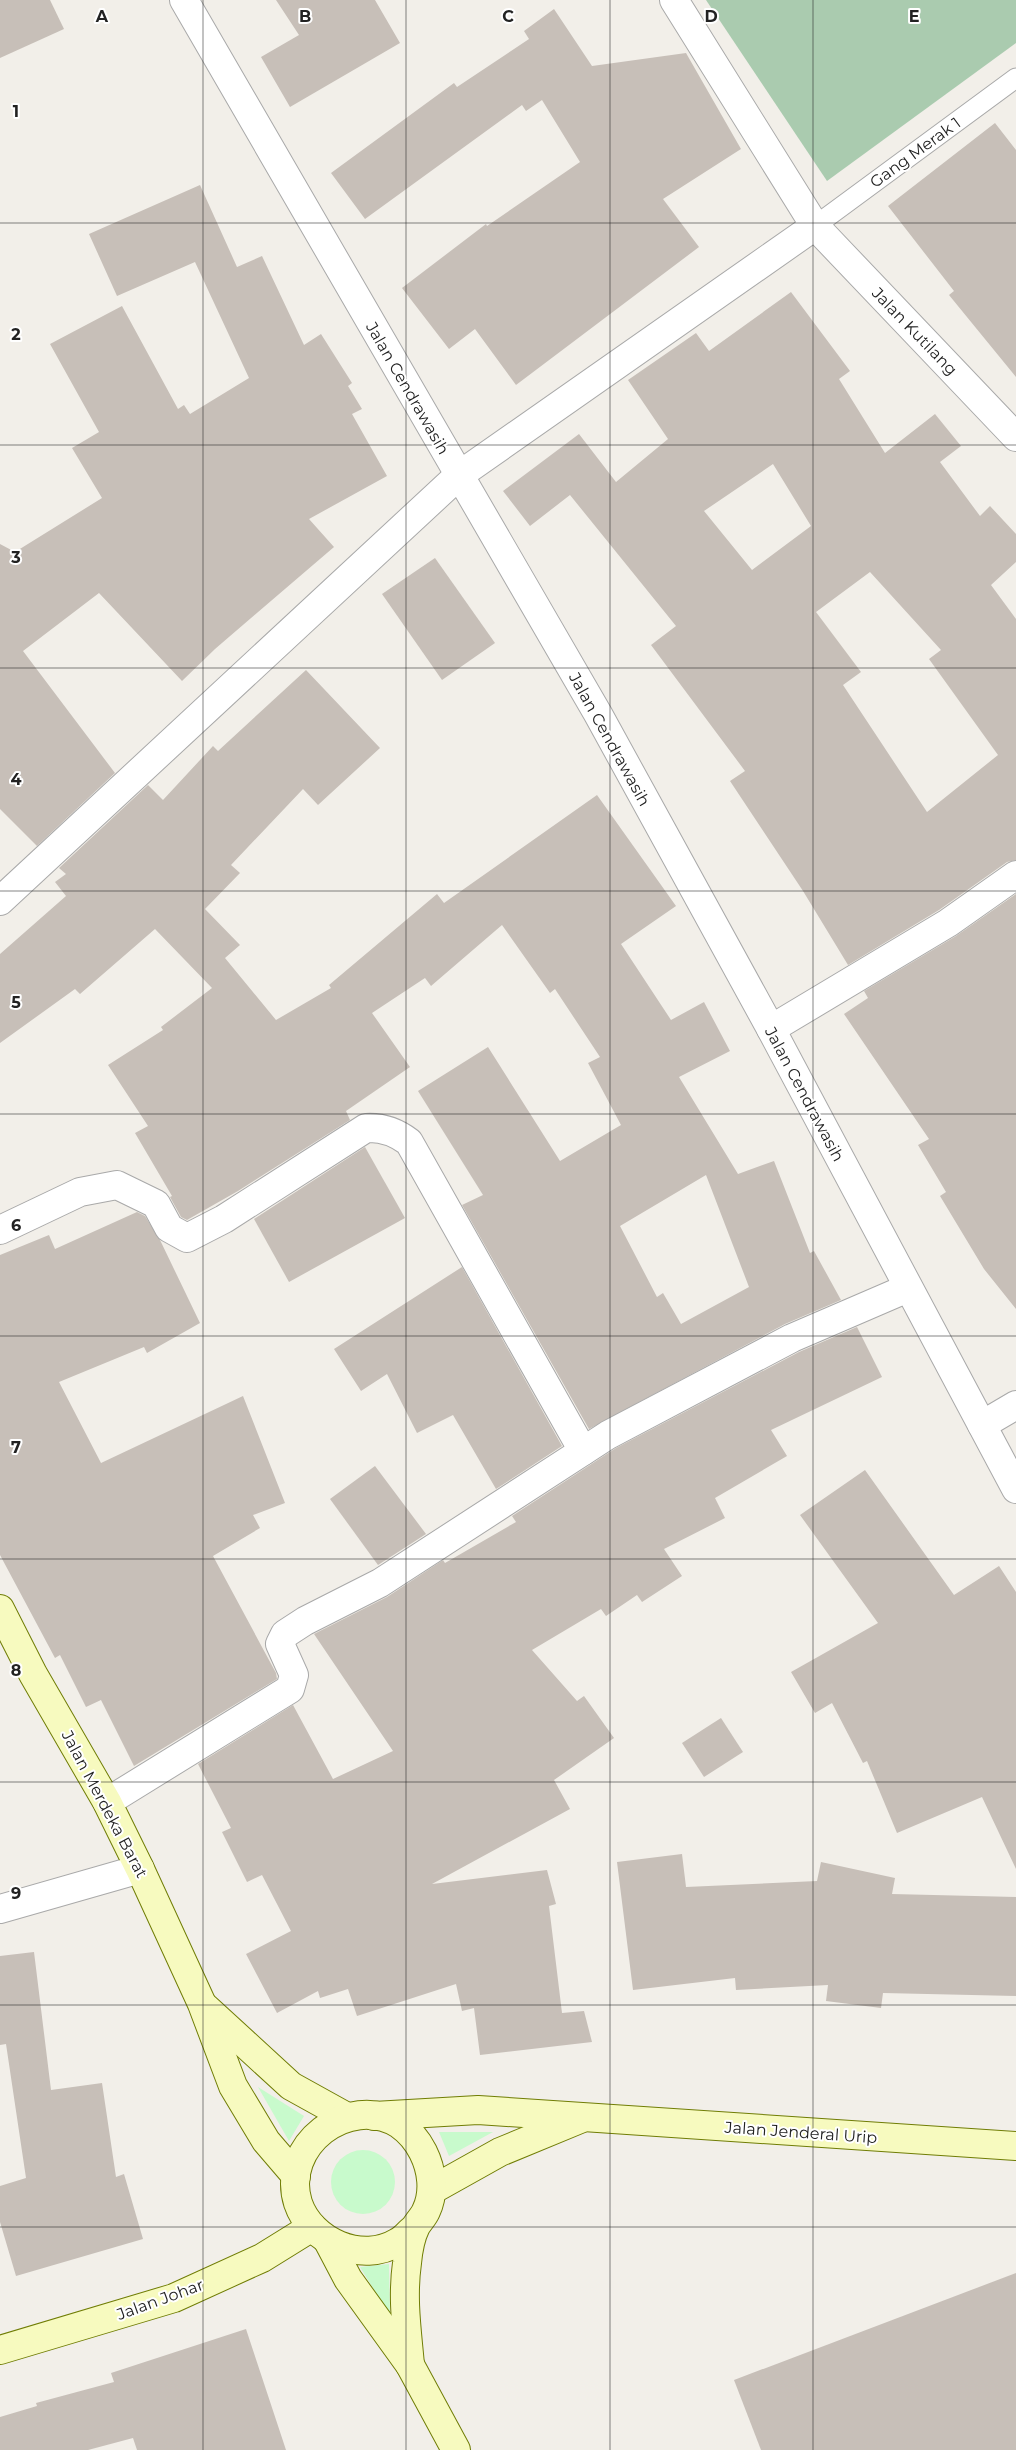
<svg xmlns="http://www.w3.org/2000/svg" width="1016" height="2450" viewBox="0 0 1016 2450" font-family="Montserrat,sans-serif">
	<rect width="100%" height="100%" fill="#f2efe9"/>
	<polygon fill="#aacbaf" points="706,0 1016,0 1016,43 827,181"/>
	<g fill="#c8facc">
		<polygon points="258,2087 304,2116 289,2141"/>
		<polygon points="439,2132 493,2132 449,2156"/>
		<circle cx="363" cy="2182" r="32"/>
		<polygon points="389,2264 390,2316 360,2267"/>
	</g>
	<g fill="#c7bfb8" fill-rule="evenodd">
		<polygon points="0,0 50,0 64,29 0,58"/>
		<polygon points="276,0 375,0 400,43 290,107 261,57 299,35"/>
		<polygon points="554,9 592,66 686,53 741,149 663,199 699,247 516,385 475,329 449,349 402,288 486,224 487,226 580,162 542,100 526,111 522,105 365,219 331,173 454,83 457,87 529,39 524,31"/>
		<polygon points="995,123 1016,150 1016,377 949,295 954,291 888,206"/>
		<polygon points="200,185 237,267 262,256 304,345 321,334 352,383 348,386 362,409 352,414 387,476 309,519 334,547 215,649 182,681 99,593 23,651 115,773 37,846 0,809 0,544 15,552 102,498 72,448 99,432 50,344 122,306 178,409 184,405 190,414 249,378 195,262 117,296 89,234"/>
		<path d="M791 292 850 371 839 379 885 453 935 414 961 446 940 462 980 516 990 506 1016 534V562L991 585 1016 619V860L1007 862 939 910 848 965 803 891 730 781 745 771 651 645 676 626 570 495 530 526 503 491 579 434 616 482 668 439 628 380 696 333 709 351ZM773 464 811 526 752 570 704 511ZM870 572 941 650 929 659 998 755 927 812 843 685 861 672 816 612Z"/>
		<polygon points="435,558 495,643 442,680 382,594"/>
		<path d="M306 670 380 748 318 805 303 789 231 865 240 873 205 909 240 945 225 958 276 1020 331 988 329 985 437 894 444 903 597 795 676 906 621 944 671 1020 704 1002 730 1051 679 1077 738 1174 774 1161 810 1253 814 1251 841 1300 785 1324 589 1429 462 1205 483 1195 418 1091 488 1047 560 1161 621 1125 588 1063 600 1057 555 989 550 993 502 925 431 986 425 978 372 1013 410 1067 346 1111 350 1120 238 1191 187 1220 181 1217 170 1197 172 1196 135 1133 148 1126 108 1065 163 1030 161 1027 212 988 155 929 80 994 75 989 0 1043V954L66 896 55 882 66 874 59 868 148 785 163 800 213 746 218 751ZM706 1175 749 1287 681 1324 663 1293 657 1297 620 1226Z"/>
		<polygon points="1016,894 1016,1309 984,1269 940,1196 946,1192 918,1145 929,1139 844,1014 868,998 864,991 956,936"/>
		<polygon points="365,1147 405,1218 289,1282 254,1219"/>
		<polygon points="137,1212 145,1216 160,1240 200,1323 147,1353 144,1347 59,1382 101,1463 243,1396 285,1503 253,1515 260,1528 213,1556 276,1673 277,1679 134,1766 101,1700 86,1707 60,1655 55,1658 0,1555 0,1255 49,1235 55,1249"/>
		<polygon points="462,1267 562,1446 496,1489 453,1415 417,1433 387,1374 361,1391 334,1349"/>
		<polygon points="857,1327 882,1377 771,1430 787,1456 715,1498 725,1518 664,1549 682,1576 642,1602 637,1595 606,1616 601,1609 532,1650 577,1701 584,1696 614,1738 554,1780 570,1809 432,1884 547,1870 556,1904 549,1906 562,2013 584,2011 592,2042 480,2055 474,2008 462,2011 456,1984 357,2016 348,1989 320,1998 318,1991 277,2013 246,1954 291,1931 262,1875 247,1882 222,1832 231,1828 198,1764 293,1705 333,1779 393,1751 314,1634 387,1597 443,1560 445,1563 516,1522 512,1516 616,1448 799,1352"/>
		<polygon points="375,1466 426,1534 378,1565 330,1499"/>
		<polygon points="865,1470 954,1595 999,1566 1016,1592 1016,1869 982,1797 897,1833 867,1761 863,1763 832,1703 815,1713 791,1672 878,1623 800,1515"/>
		<polygon points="721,1718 743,1752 704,1777 682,1743"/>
		<polygon points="682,1854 686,1887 817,1881 821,1862 895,1878 892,1894 1016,1897 1016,1996 883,1993 881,2008 826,2001 828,1985 736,1990 735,1978 633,1990 617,1862"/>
		<polygon points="34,1952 51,2090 102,2083 116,2177 124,2174 143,2239 16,2276 0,2222 0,2186 26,2178 6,2044 0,2045 0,1956"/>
		<polygon points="1016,2273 1016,2450 761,2450 734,2380"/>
		<polygon points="246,2329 286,2450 137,2450 133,2438 88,2450 0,2450 0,2417 37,2406 36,2403 114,2382 111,2373"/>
	</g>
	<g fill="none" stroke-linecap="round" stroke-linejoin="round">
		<g stroke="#a9a9a9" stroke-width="21">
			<polyline id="lane" points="815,226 1016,78"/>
		</g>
		<g stroke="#a9a9a9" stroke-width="30">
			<g id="street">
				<polyline points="184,0 598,714 771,1029 1016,1489"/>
				<polyline points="815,226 1016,437"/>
				<polyline points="0,901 458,476 815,226 674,0"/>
				<polyline points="771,1029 948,923 1016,875"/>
				<path d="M0 1230 80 1192 117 1185 156 1204 169 1228 187 1238 224 1219 366 1128C382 1127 396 1132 409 1142L583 1451"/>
				<polyline points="982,1425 1016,1405"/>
				<polyline points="107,1802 290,1689 294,1675 280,1644 285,1634 305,1621 380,1583 608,1435 792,1338 908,1288"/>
				<polyline points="0,1909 140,1869"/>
			</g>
		</g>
		<g stroke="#707d05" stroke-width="30">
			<g id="secondary">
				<polyline points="0,1609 33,1674 107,1802 140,1869 202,2004 233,2086 266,2141 296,2176"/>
				<polyline points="206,2008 291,2086 347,2117"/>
				<polyline points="374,2116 478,2110 1016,2146"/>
				<polyline points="432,2190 500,2152 580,2119"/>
				<polyline points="328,2241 348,2279 410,2365 456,2450"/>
				<polyline points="0,2350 174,2298 262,2258 312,2227"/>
				<path d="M410 2365C407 2331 402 2298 407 2263 408 2252 411 2236 416 2226 419 2221 424 2216 426 2211 435 2192 432 2170 423 2152 418 2142 409 2131 399 2124 348 2093 280 2146 298 2203 311 2242 362 2264 398 2242 404 2239 409 2232 415 2228"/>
			</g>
		</g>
		<use href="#lane" stroke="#fff" stroke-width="19"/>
		<use href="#street" stroke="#fff" stroke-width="28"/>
		<use href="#secondary" stroke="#f7fabf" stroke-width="28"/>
	</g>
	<path fill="none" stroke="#222" stroke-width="1" stroke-opacity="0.55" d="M203 0V2450M406 0V2450M610 0V2450M813 0V2450M0 223H1016M0 445H1016M0 668H1016M0 891H1016M0 1114H1016M0 1336H1016M0 1559H1016M0 1782H1016M0 2005H1016M0 2227H1016"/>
	<g text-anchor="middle" stroke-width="4" stroke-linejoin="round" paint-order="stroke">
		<g font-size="16" fill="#222" stroke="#fff">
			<text transform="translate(915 152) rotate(-36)" y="6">Gang Merak 1</text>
			<text transform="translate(915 331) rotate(46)" y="6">Jalan Kutilang</text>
			<text transform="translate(408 388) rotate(60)" y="6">Jalan Cendrawasih</text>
			<text transform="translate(610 739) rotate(61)" y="6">Jalan Cendrawasih</text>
			<text transform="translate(805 1094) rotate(62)" y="6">Jalan Cendrawasih</text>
			<text transform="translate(105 1804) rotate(62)" y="6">Jalan Merdeka Barat</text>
			<text transform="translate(801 2132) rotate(4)" y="6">Jalan Jenderal Urip</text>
			<text transform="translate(160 2299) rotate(-20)" y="6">Jalan Johar</text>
		</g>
	</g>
	<g font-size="16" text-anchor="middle" font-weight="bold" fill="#222" stroke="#fff" stroke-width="4" stroke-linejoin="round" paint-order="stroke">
		<text x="102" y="22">A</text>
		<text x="305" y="22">B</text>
		<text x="508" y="22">C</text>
		<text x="711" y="22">D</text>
		<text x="914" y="22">E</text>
		<text x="16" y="117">1</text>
		<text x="16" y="340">2</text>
		<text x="16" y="563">3</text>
		<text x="16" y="785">4</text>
		<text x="16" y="1008">5</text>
		<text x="16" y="1231">6</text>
		<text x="16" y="1453">7</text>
		<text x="16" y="1676">8</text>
		<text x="16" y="1899">9</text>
	</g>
</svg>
